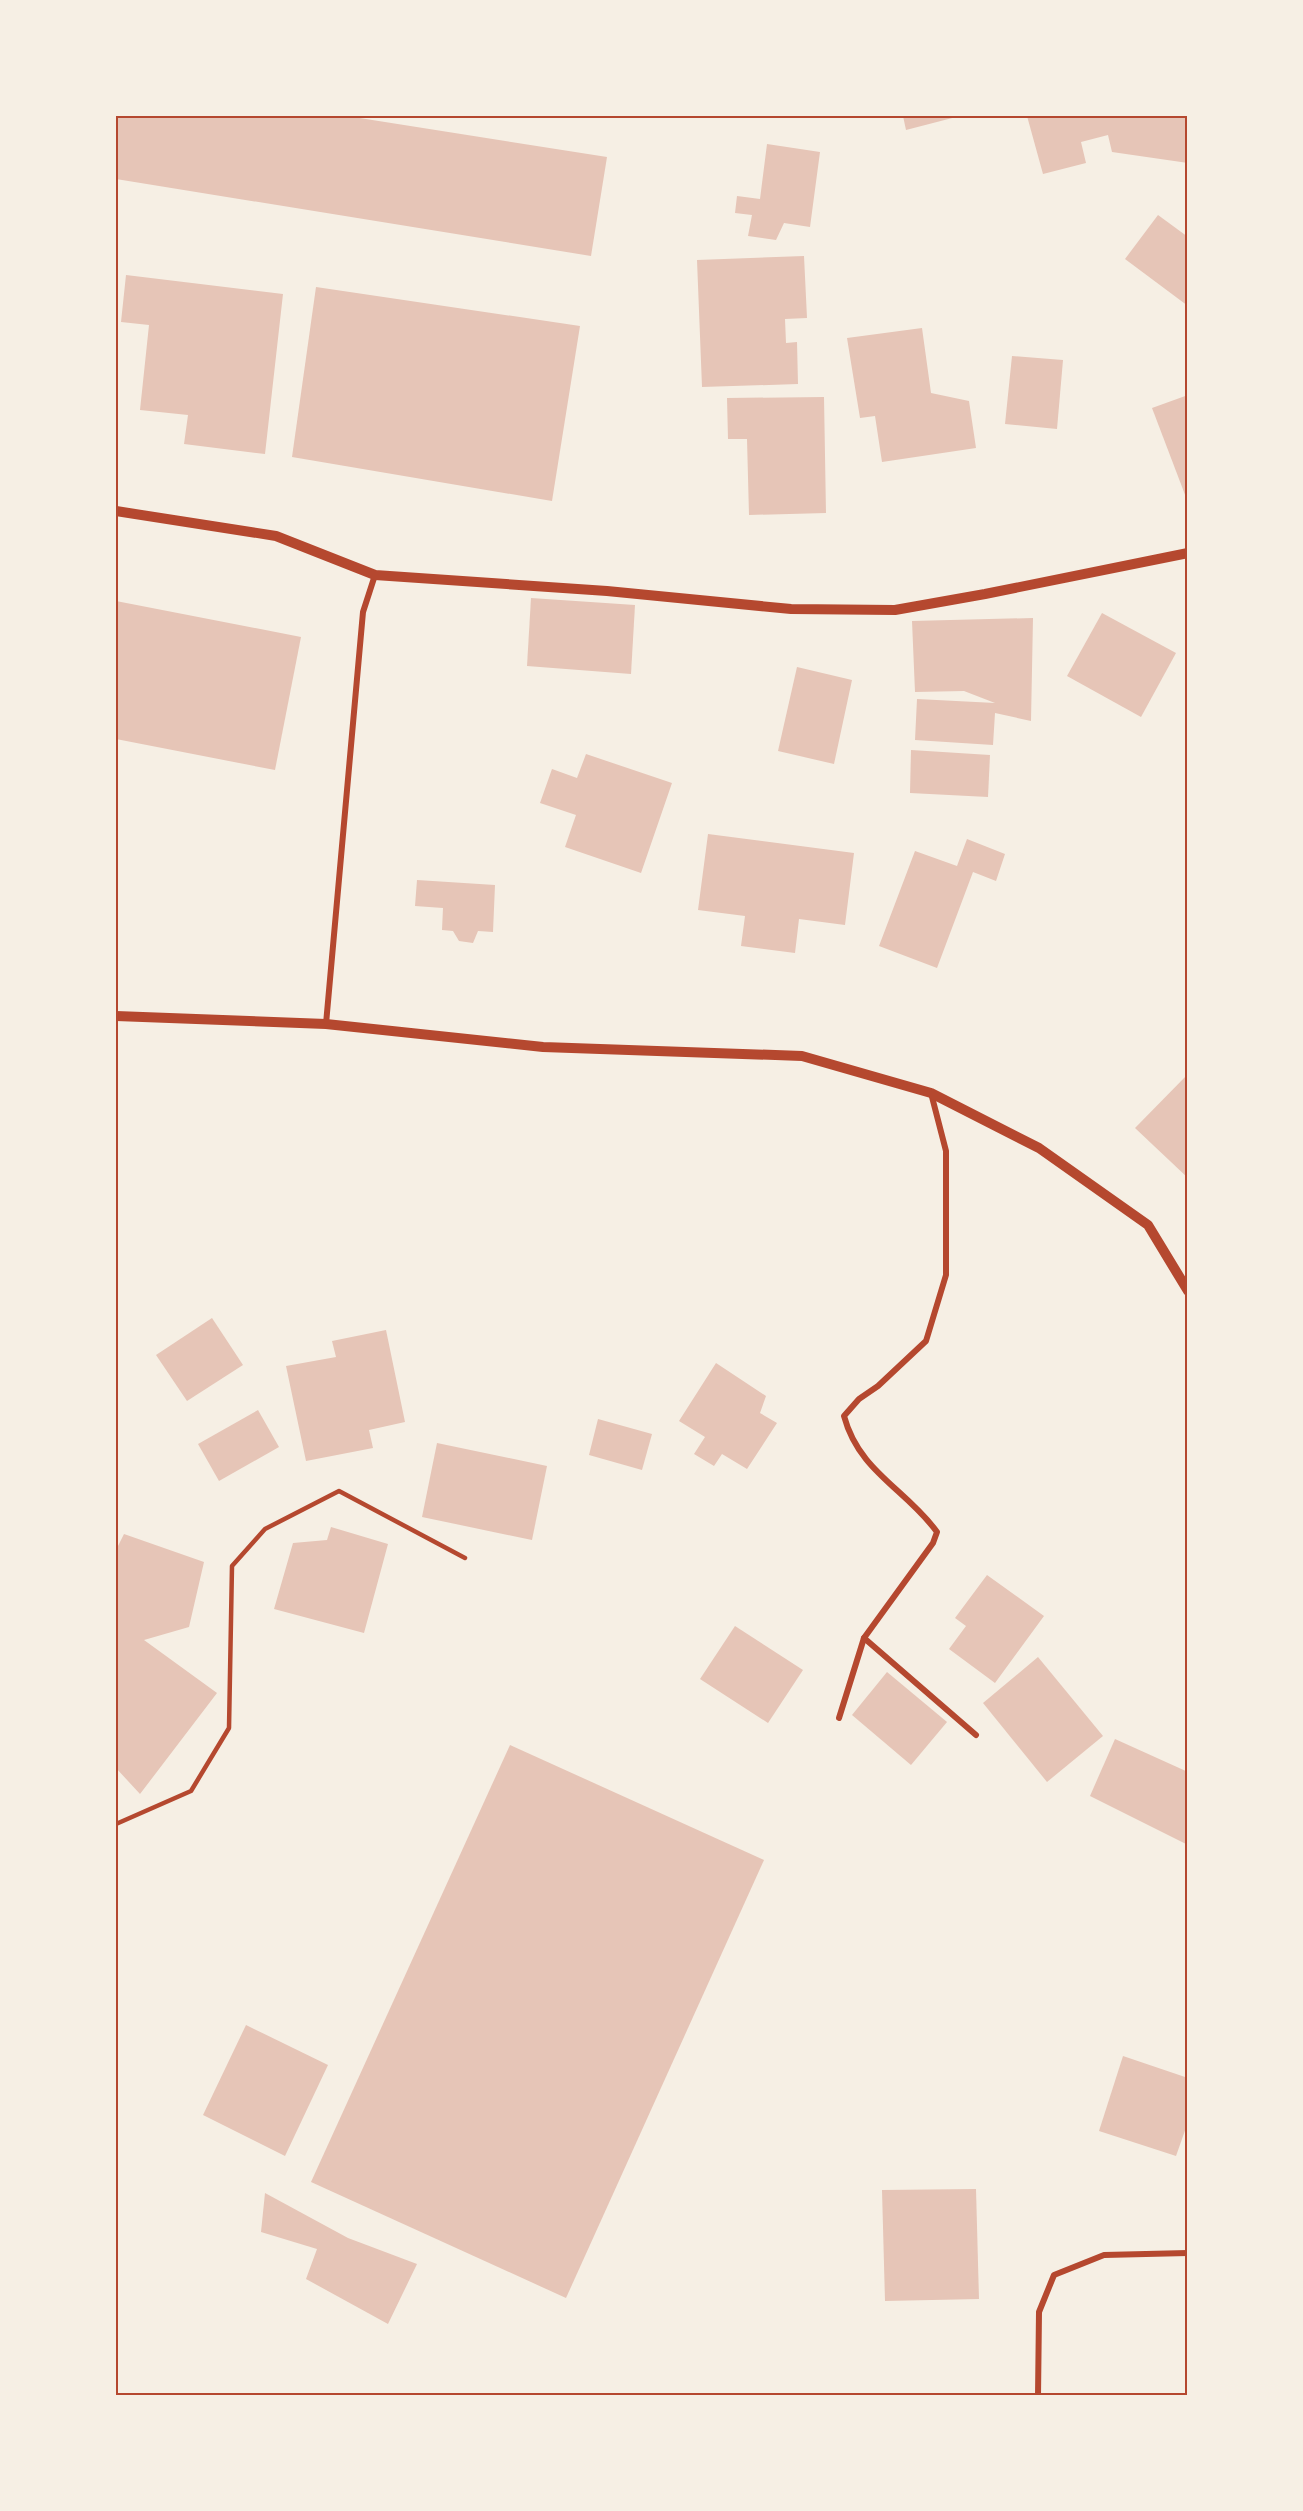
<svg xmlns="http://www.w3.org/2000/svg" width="1303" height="2511" viewBox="0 0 1303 2511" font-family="'DejaVu Sans',sans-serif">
	<rect width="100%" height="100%" fill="#f6efe4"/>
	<g fill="#e6c5b7">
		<polygon points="116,116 347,116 607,157 591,256 116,179"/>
		<polygon points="903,116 960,116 906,130"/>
		<polygon points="1027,116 1188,116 1188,163 1112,152 1108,135 1081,142 1086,163 1043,174"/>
		<polygon points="767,144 820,152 810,227 784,223 776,240 748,236 752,215 735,213 737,196 760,199"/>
		<polygon points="1158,215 1188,237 1188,306 1125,259"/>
		<polygon points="804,256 807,318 785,319 786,343 797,342 798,384 702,387 697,260"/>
		<polygon points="126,275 283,294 265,454 184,444 188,415 140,410 149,325 121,322"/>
		<polygon points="316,287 580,326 552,501 292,457"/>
		<polygon points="922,328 931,393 969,401 976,448 882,462 875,416 860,418 847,338"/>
		<polygon points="1012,356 1063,360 1057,429 1005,424"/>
		<polygon points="1188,395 1188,500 1187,500 1152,408"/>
		<polygon points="824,397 826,513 749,515 747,439 728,439 727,398"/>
		<polygon points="531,598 635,605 631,674 527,666"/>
		<polygon points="116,601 301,637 275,770 116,739"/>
		<polygon points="1102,613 1176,653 1141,717 1067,676"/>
		<polygon points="1033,618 1031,721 995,713 993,745 915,740 917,699 995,703 964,691 915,692 912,621"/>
		<polygon points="797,667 852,680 834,764 778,751"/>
		<polygon points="911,750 990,755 988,797 910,793"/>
		<polygon points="586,754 672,783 641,873 565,847 576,815 540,803 552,769 577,778"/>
		<polygon points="708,834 854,853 845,925 799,919 795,953 741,946 745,916 698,910"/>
		<polygon points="967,839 1005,854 996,881 973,872 937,968 879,946 915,851 957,866"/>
		<polygon points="417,880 495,885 493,932 478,931 473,943 459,941 453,931 442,930 443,908 415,906"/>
		<polygon points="1188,1074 1188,1178 1135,1128"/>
		<polygon points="212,1318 243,1365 187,1401 156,1355"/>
		<polygon points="386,1330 405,1422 369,1430 373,1448 306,1461 286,1366 336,1357 332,1341"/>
		<polygon points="716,1363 766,1396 760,1413 777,1423 747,1469 722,1454 714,1466 694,1454 705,1437 679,1421"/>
		<polygon points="258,1410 279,1447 219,1481 198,1444"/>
		<polygon points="598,1419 652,1434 642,1470 589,1455"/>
		<polygon points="437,1443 547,1466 532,1540 422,1517"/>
		<polygon points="331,1527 388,1544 364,1633 274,1609 293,1543 327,1540"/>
		<polygon points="124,1534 204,1562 189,1627 144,1640 217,1693 140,1794 116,1768 116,1550"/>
		<polygon points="987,1575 1044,1616 995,1683 949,1649 966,1626 955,1618"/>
		<polygon points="735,1626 803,1670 768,1723 700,1679"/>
		<polygon points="1038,1657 1103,1736 1047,1782 983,1703"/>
		<polygon points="887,1672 947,1722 911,1765 852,1715"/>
		<polygon points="1115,1739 1188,1772 1188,1845 1090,1796"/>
		<polygon points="510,1745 764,1860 566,2298 311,2182"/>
		<polygon points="246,2025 328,2065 285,2156 203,2115"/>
		<polygon points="1123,2056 1188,2078 1188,2122 1176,2156 1099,2131"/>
		<polygon points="976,2189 979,2299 885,2301 882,2190"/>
		<polygon points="265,2193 348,2238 417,2264 388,2324 306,2279 317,2249 261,2232"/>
	</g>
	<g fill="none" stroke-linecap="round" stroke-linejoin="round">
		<polyline stroke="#b5482f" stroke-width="4.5" points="116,1824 191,1791 229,1728 232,1566 265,1529 339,1491 465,1558"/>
		<g stroke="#b5482f" stroke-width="6">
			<polyline points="326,1024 363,612 375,575"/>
			<polyline points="864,1638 976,1735"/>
			<path d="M839 1718 864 1638 933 1543 937 1532C906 1489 859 1472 844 1416L859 1399 878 1386 926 1341 946 1275V1151L931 1093"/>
			<polyline points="1038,2396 1039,2312 1054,2275 1104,2255 1188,2253"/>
		</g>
		<g stroke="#b5482f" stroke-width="10">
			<polyline points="116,511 276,536 375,575 607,591 791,609 895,610 985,594 1188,553"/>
			<polyline points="116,1016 326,1024 543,1047 802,1056 931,1093 1039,1148 1148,1225 1188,1291"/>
		</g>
	</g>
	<rect width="1303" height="2511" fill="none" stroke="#f6efe4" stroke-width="234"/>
	<rect x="117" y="117" width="1069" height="2277" fill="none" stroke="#b5482f" stroke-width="2"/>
</svg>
